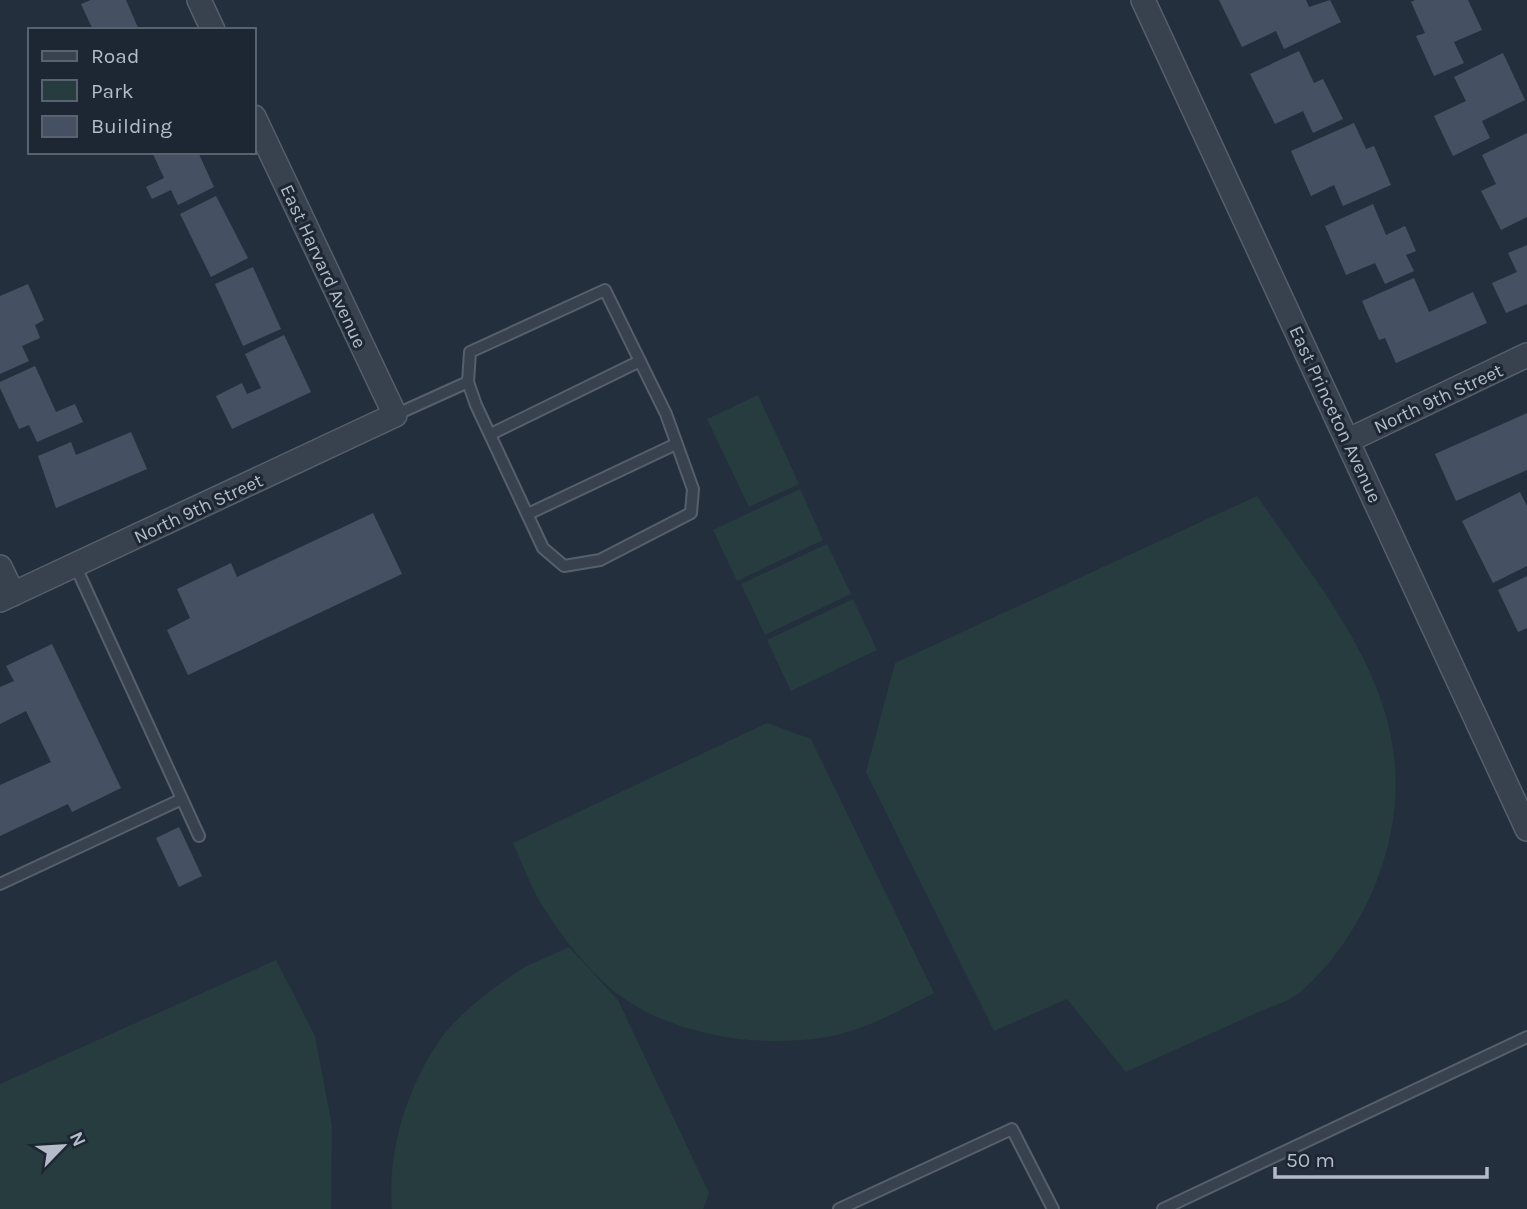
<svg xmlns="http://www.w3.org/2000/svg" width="1527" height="1209" viewBox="0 0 1527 1209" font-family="Karla,sans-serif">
	<rect width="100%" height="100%" fill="#242f3e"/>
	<g fill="#263c3f">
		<polygon points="758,395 799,484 749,507 707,419"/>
		<polygon points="800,489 823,540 737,581 713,530"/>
		<path d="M1257 496C1341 618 1437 722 1377 880 1361 921 1334 964 1299 993 1287 1003 1266 1008 1252 1015 1210 1034 1168 1053 1126 1072L1067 999 994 1031 866 772 895 663Z"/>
		<polygon points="827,544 851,594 765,635 741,584"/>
		<polygon points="853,599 877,650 791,691 767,640"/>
		<path d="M767 723 811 739 934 993C900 1010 864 1031 826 1037 760 1049 667 1035 614 991 588 970 563 938 545 910 532 890 523 865 513 843Z"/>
		<path d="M569 947 618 1000 709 1193 703 1209H392C387 1152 407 1088 439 1041 458 1014 493 988 520 970 535 961 553 955 569 947Z"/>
		<polygon points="276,960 315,1036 332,1126 331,1209 0,1209 0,1084"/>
	</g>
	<g fill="#455162">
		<polygon points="91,0 126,0 139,30 93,30 81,4"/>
		<polygon points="1219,0 1306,0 1309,7 1330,0 1341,22 1284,49 1276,31 1242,47"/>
		<polygon points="1415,0 1468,0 1482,30 1454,42 1464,63 1434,76 1416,36 1425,33 1411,2"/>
		<polygon points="1299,51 1314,83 1323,79 1343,119 1313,133 1303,111 1275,124 1250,74"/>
		<polygon points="1503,53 1525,100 1482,121 1490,138 1453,156 1434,116 1466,101 1454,77"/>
		<polygon points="1354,123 1366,149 1374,146 1391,185 1343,206 1334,185 1311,196 1291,151"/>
		<polygon points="1527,133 1527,217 1501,230 1481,191 1496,184 1482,155"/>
		<polygon points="152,152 198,152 214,187 178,205 171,190 152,199 146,187 164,178"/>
		<polygon points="216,196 248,258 211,277 180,214"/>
		<polygon points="1373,204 1386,235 1405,226 1416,251 1406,255 1414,271 1385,284 1375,263 1346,275 1325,226"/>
		<polygon points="1527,245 1527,304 1506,313 1492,283 1517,272 1508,253"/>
		<polygon points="253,267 281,329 243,346 215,284"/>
		<polygon points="1414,278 1429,312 1473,292 1487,323 1396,363 1385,338 1379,340 1362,301"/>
		<polygon points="28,284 44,320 35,325 40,338 22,346 29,361 0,374 0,296"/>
		<polygon points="284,335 311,392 232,429 216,396 242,383 247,394 261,388 245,354"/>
		<polygon points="35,366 56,412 75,404 83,422 37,442 29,425 19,429 0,388 0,382"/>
		<polygon points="1527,413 1527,470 1456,501 1435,454"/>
		<polygon points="131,432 147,469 56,508 38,456 71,442 76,455"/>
		<polygon points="1520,492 1527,506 1527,566 1493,583 1462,521"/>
		<polygon points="373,513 402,574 188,675 167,630 190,618 177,589 231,563 237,577"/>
		<polygon points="1527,576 1527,628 1518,632 1498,590"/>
		<polygon points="52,644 121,788 72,812 68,804 0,836 0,785 51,762 26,711 0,724 0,687 14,681 6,666"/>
		<polygon points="179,827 202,876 179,887 156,838"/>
	</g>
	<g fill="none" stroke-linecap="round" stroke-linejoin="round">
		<g stroke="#565f6c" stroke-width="14">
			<g id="lane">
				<polygon points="605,290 666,414 693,489 691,513 600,560 564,566 543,548 476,405 468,382 470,352"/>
				<polyline points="395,415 468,382"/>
				<polyline points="491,434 640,361"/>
				<polyline points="528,514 676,444"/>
				<polyline points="75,565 199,836"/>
				<polyline points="0,884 182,799"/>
				<polyline points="839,1209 1012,1129 1053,1209"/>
				<polyline points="1163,1209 1527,1037"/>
			</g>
		</g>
		<g stroke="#565f6c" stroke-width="26">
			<g id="street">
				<polyline points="199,0 213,30"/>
				<polyline points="1143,0 1527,829"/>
				<polyline points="1349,440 1527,355"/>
				<polyline points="0,567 13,594"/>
				<polyline points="0,600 395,415 254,117"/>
			</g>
		</g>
		<use href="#lane" stroke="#38414e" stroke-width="10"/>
		<use href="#street" stroke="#38414e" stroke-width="23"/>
	</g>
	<g text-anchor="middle" stroke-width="6" stroke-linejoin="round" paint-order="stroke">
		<g font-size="19" fill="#b4bcc9" stroke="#1d2633">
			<text transform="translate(324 266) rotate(65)" y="7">East Harvard Avenue</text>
			<text transform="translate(1438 398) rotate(-25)" y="7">North 9th Street</text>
			<text transform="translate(1336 414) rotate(65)" y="7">East Princeton Avenue</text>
			<text transform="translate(198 508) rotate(-25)" y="7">North 9th Street</text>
		</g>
	</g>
	<rect x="28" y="28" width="228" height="126" fill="#1d2633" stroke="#59626f" stroke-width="2"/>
	<rect x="42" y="51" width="35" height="10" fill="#38414e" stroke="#59626f" stroke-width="2"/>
	<text x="91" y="63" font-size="21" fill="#b4bcc9">Road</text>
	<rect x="42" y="80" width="35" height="21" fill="#263c3f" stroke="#59626f" stroke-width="2"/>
	<text x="91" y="98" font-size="21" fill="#b4bcc9">Park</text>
	<rect x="42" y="116" width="35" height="21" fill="#455162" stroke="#59626f" stroke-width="2"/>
	<text x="91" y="133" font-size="21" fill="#b4bcc9">Building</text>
	<g transform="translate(63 1146) rotate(65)" stroke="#1d2633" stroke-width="5" paint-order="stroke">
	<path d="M0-5L12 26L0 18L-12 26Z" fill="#b4bcc9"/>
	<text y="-10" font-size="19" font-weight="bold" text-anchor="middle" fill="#b4bcc9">N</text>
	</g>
	<path d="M1275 1167v10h212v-10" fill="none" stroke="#b4bcc9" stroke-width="3.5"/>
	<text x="1286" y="1167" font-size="21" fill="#b4bcc9" stroke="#1d2633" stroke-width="5" paint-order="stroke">50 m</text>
</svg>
